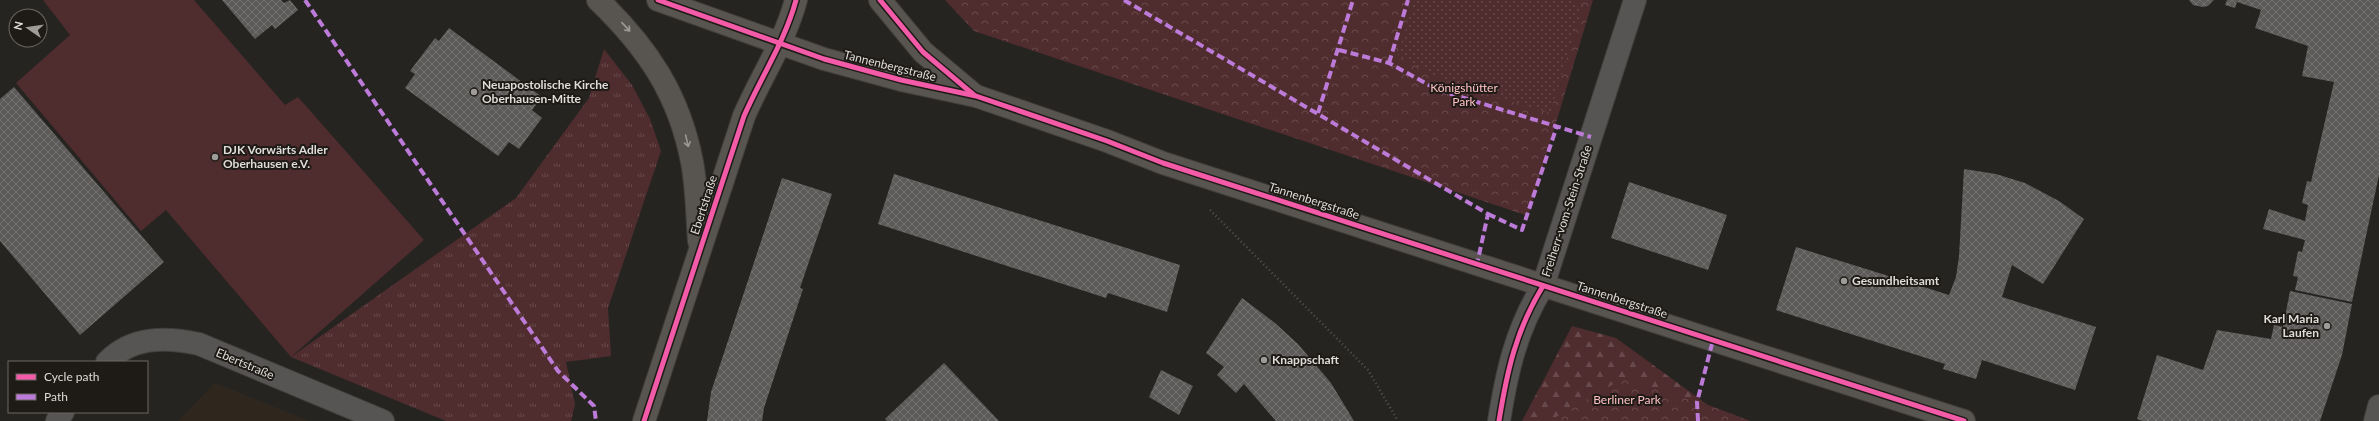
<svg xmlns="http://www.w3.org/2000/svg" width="2379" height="421" viewBox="0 0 2379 421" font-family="Lato,sans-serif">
	<defs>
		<pattern id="grass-tufts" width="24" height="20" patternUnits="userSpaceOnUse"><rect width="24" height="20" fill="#4f2c2e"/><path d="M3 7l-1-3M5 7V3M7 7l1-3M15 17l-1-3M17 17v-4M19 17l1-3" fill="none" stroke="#684a4c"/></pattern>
		<pattern id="forest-firs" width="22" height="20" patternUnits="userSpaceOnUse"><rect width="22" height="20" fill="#4f2c2e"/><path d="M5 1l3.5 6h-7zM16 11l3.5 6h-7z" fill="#684a4c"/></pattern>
		<pattern id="park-crowns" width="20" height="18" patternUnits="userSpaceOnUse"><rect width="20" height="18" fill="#4f2c2e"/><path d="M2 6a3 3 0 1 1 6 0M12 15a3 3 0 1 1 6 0" fill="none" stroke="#684a4c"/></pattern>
		<pattern id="garden-dots" width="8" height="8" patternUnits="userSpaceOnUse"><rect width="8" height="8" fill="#4f2c2e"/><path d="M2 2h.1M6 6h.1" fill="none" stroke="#684a4c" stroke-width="1.8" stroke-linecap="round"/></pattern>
		<pattern id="building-cross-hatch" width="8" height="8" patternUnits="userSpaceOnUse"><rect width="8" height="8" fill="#5c5b59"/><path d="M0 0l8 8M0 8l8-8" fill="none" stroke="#737270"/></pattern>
	</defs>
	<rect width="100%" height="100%" fill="#262421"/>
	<polygon fill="#2f271e" points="215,383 309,421 178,421"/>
	<polygon fill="url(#grass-tufts)" points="604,49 632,85 650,119 661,151 608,308 611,356 566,362 575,404 571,421 446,421 291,357 516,198 589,98"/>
	<polygon fill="url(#forest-firs)" points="1572,326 1616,338 1708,405 1750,421 1522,421"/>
	<g fill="url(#park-crowns)">
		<polygon points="945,0 1593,0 1528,216 974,31"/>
		<polygon points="1624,378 1708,405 1750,421 1549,421"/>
	</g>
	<polygon fill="url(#garden-dots)" points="1414,0 1569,0 1583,5 1550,113 1452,84 1398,56"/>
	<polygon fill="#4f2c2e" points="43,0 194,0 285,105 298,97 424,240 291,357 166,210 141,231 16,83 70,35"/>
	<g fill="url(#building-cross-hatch)">
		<polygon points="222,0 281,0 284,3 290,0 298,10 275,29 272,25 255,39"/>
		<polygon points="2189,0 2214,0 2208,6 2203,7 2193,5"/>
		<polygon points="2227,0 2379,0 2379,175 2352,302 2295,290 2298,277 2293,276 2298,251 2302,252 2305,240 2263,229 2269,209 2305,221 2308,205 2302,203 2307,181 2311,182 2334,82 2302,76 2308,46 2255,28 2261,10 2237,2 2235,8 2225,5"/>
		<polygon points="449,28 542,97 532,110 542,118 519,149 509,142 498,156 405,88 415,74 410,71 435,38 439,41"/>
		<polygon points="14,87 164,262 80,335 0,241 0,99"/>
		<polygon points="1964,169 1996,174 2025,183 2059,201 2084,219 2043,284 2012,265 2002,297 2096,327 2075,390 1982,360 1976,379 1943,369 1945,364 1776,310 1796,247 1949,295 1956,277 1959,256"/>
		<polygon points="894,174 1180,265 1167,312 1108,293 1106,298 878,224"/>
		<polygon points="782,178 832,194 800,288 803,289 764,408 762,421 707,421 711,392"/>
		<polygon points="1629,182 1727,215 1708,270 1611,238"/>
		<polygon points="2290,291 2352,304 2342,355 2320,421 2143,421 2137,419 2157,355 2203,370 2217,330 2271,339 2274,325 2283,327"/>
		<polygon points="1242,298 1275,323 1298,344 1331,383 1354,421 1276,421 1244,384 1236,393 1217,375 1224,367 1206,353"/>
		<polygon points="944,363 999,421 887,421 885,419"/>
		<polygon points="1161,370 1193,386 1179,415 1149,397"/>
	</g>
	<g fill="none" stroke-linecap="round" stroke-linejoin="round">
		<g stroke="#413e3c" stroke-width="24">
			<g id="street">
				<path d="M107 362C132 336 166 337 199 344L383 421"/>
				<polyline points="57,421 63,412"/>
				<path d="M1499 421C1507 371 1516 330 1543 286L1635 0"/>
				<polyline points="2375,421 2379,406"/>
			</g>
		</g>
		<g stroke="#413e3c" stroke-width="24">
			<g id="secondary">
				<path d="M598 0C647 47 679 94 692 162 697 188 697 215 699 241"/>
				<polyline points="658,0 824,59 901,80 976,96 1107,141 1163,163 1964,421"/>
				<polyline points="880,0 923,52 973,94"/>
				<path d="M644 421 744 116C761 77 785 41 796 0"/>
			</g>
		</g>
		<polyline stroke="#555451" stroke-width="2.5" stroke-dasharray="1 3" stroke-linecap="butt" points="1210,210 1368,370 1398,421"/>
		<use href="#street" stroke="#575553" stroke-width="22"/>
		<use href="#secondary" stroke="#585450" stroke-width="22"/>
		<g stroke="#bd7bd9" stroke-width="4" stroke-dasharray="8 4" stroke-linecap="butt">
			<polyline points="305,0 558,371 594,406 596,421"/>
			<polyline points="1124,0 1488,214 1477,264"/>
			<polyline points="1339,50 1389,63 1438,90 1591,137"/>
			<polyline points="1389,63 1408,0"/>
			<polyline points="1318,113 1353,0"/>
			<polyline points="1488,214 1522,230 1557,126"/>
			<polyline points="1698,421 1697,402 1713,340"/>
		</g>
		<g stroke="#1e1a16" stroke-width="8">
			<g id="cycleway">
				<polyline points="658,0 824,59 901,80 976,96 1107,141 1163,163 1964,421"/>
				<polyline points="880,0 923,52 974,95"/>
				<path d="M644 421 744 116C761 77 785 41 796 0"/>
				<path d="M1499 421C1507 371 1516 330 1543 286"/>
			</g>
		</g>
		<use href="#cycleway" stroke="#f35aa7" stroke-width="5"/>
	</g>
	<defs><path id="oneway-shaft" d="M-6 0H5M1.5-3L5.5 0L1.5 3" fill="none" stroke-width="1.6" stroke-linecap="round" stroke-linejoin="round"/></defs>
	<g stroke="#9c9894">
		<use href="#oneway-shaft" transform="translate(626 27) rotate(47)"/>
		<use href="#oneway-shaft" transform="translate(687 141) rotate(77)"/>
	</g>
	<g fill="#9e9c99" stroke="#1e1a16" stroke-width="1.5">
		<circle cx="474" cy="92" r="4"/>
		<circle cx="215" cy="157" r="4"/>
		<circle cx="1844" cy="281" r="4"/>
		<circle cx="2327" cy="326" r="4"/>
		<circle cx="1264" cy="360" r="4"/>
	</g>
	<g text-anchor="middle" stroke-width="4" stroke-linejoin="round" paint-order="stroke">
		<g font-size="12" fill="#dfdcd9" stroke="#1e1a16">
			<text transform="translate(890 66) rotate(14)" y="4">Tannenbergstraße</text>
			<text transform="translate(1314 201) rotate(18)" y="4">Tannenbergstraße</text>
			<text transform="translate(704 205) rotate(-72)" y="4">Ebertstraße</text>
			<text transform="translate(1567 211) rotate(-72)" y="4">Freiherr-vom-Stein-Straße</text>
			<text transform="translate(1622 300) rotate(18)" y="4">Tannenbergstraße</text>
			<text transform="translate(245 364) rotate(23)" y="4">Ebertstraße</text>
		</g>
		<g font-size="12" font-weight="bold" fill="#dfdcd9" stroke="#1e1a16" text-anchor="start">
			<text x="482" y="89">Neuapostolische Kirche<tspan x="482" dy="14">Oberhausen-Mitte</tspan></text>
			<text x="223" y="154">DJK Vorwärts Adler<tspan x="223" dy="14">Oberhausen e.V.</tspan></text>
			<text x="1852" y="285">Gesundheitsamt</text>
			<text x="2319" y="323" text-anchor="end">Karl Maria<tspan x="2319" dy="14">Laufen</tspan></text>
			<text x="1272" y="364">Knappschaft</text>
		</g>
		<g font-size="12" fill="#fec0c2" stroke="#1e1a16">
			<text x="1464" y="92">Königshütter<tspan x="1464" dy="14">Park</tspan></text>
			<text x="1627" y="404">Berliner Park</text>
		</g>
	</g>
	<rect x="8" y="361" width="140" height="52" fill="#1e1a16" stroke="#6b6864"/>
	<rect x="16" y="374" width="20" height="6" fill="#f35aa7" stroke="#6b6864"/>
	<text x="44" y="381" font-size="12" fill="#dfdcd9">Cycle path</text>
	<rect x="16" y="394" width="20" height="6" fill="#bd7bd9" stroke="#6b6864"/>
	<text x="44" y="401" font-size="12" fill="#dfdcd9">Path</text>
	<g transform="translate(28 28) rotate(283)"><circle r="19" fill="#1e1a16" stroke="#6b6864"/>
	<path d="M0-3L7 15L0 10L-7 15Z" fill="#9e9c99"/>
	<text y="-6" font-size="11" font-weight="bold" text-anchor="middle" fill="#dfdcd9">N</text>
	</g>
</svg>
